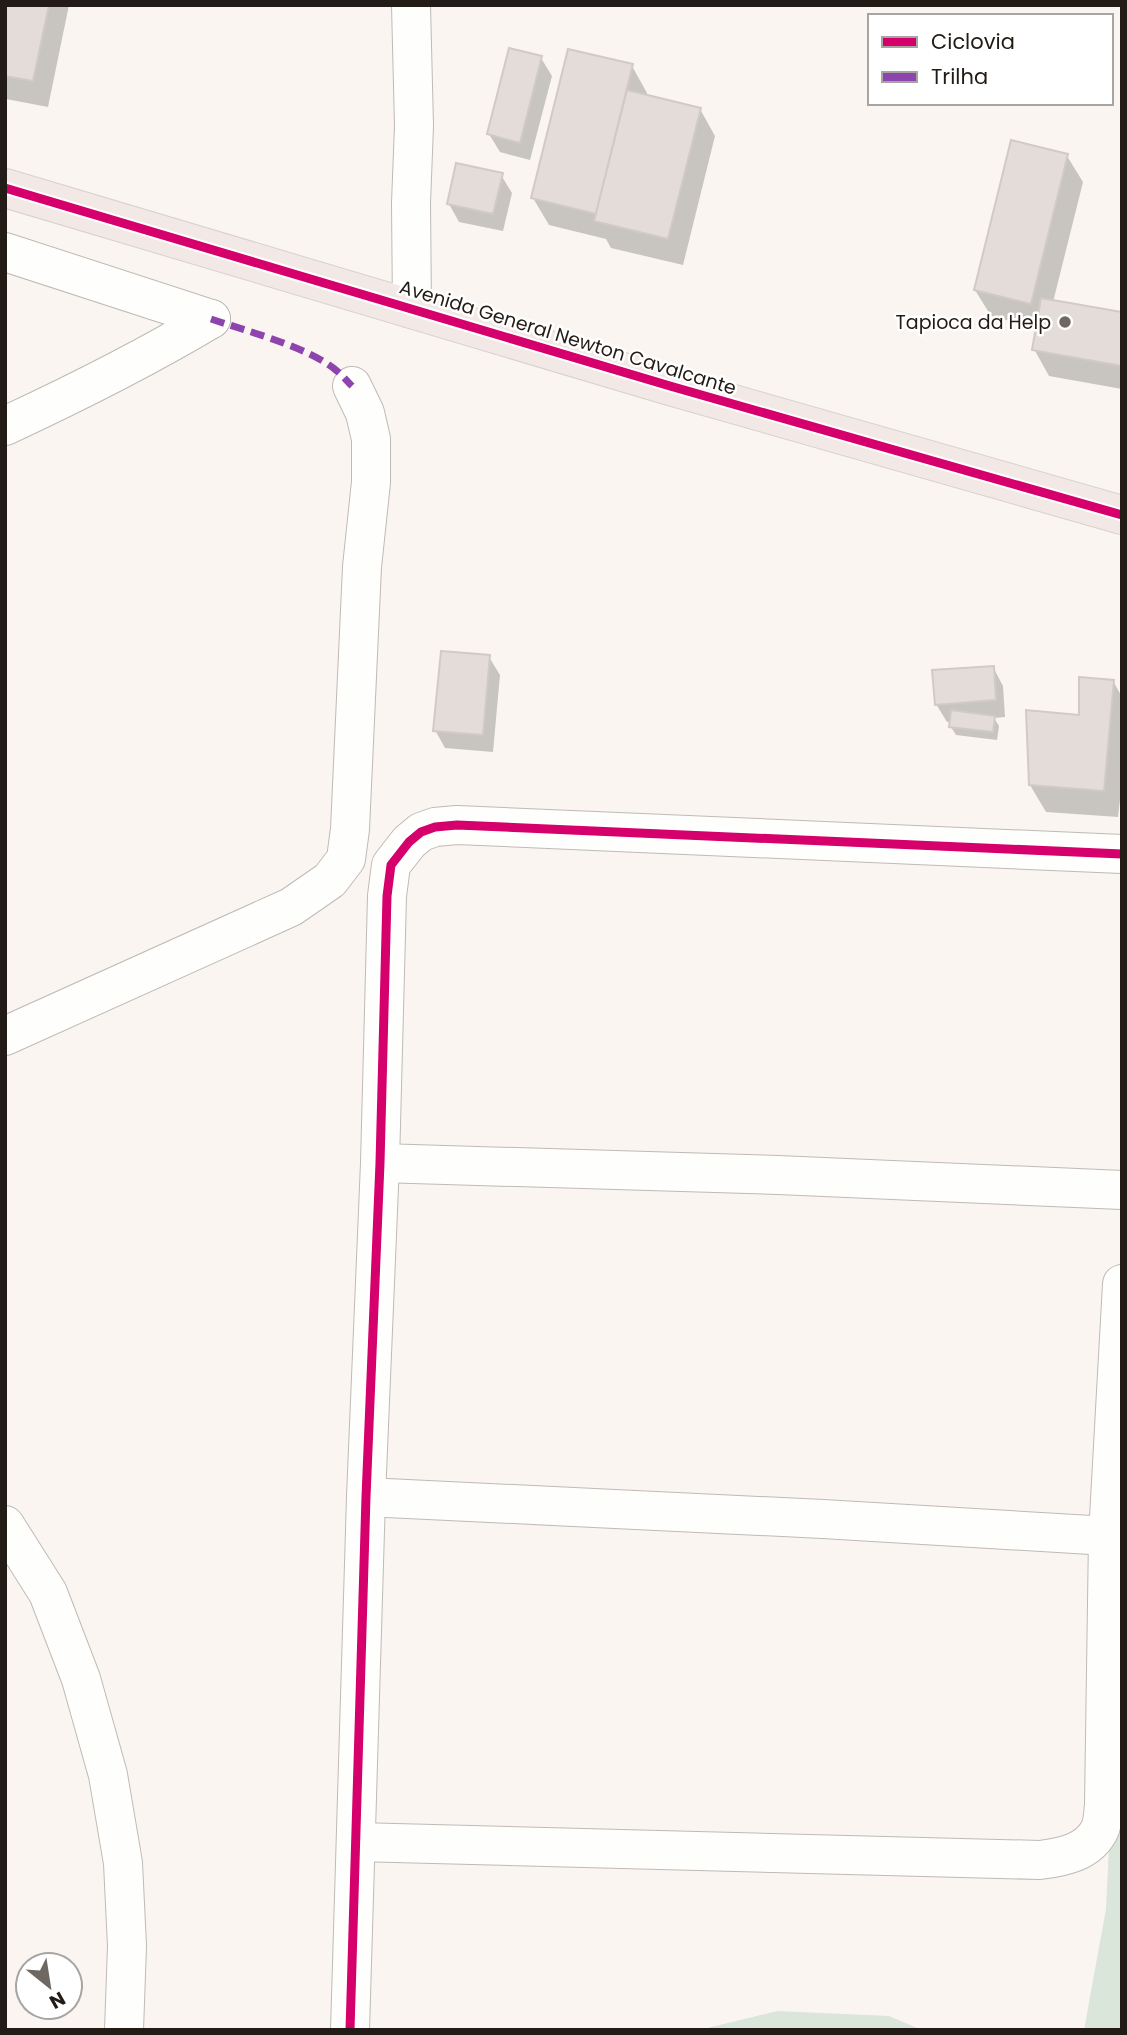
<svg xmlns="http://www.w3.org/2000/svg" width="1127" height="2035" viewBox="0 0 1127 2035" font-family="Poppins,sans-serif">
	<rect width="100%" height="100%" fill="#faf5f0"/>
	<g fill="#d9e6d9">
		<polygon points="1122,1576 1122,2030 1084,2030 1106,1909"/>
		<polygon points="777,2011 889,2016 922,2030 699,2030"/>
	</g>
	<g fill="#0003">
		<polygon points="5,5 69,5 48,107 6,99 5,97"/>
		<polygon points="541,58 552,76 530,160 500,152 489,134"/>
		<polygon points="632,66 647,93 647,96 700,109 715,136 683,265 611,248 606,239 549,225 533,198"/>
		<polygon points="1067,156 1083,182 1053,302 1122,314 1122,389 1049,376 1034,349 1037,328 991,316 975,290"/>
		<polygon points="501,175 512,193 503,231 459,222 449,204"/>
		<polygon points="489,657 500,675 493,752 445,748 435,730"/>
		<polygon points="993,667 1003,686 1005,717 994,718 999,726 997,740 956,735 951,727 951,722 947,722 936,704"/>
		<polygon points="1113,681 1122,697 1122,782 1118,817 1046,812 1030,785"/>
	</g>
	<g fill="#e3dcd8" stroke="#d1cac6" stroke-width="2">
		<polygon points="5,5 49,5 33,81 5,76"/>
		<polygon points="509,48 542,56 520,143 487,134"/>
		<polygon points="568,49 633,64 596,214 531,198"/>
		<polygon points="627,90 701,108 668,239 594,221"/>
		<polygon points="1011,140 1068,154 1031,304 974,290"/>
		<polygon points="456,163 503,173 493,214 447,204"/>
		<polygon points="1041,298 1122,312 1122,366 1032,350"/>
		<polygon points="441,651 490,655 483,735 433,731"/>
		<polygon points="994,666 996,700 935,705 932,670"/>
		<polygon points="1079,677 1114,680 1104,791 1029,785 1026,710 1079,715"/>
		<polygon points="951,710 995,716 993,732 949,727"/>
	</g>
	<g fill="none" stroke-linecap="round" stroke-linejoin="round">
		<g stroke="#c0bab5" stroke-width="40">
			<g id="minor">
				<polyline points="411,5 414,126 411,203 412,309"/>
				<polyline points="5,252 211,319"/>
				<path d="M5 426C76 393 144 359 211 319"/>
				<polyline points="5,1036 291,907 330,880 346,859 350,829 362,567 371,482 371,439 365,413 352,386"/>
				<polyline points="380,1163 778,1175 1122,1190"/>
				<polyline points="366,1497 823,1519 1108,1536"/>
				<polyline points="5,1525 48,1593 81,1679 108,1775 123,1863 127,1946 124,2030"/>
				<path d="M356 1842 1040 1860C1064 1857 1089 1852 1100 1829 1103 1822 1103 1813 1104 1805L1108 1536 1122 1284"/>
				<polyline points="350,2030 366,1497 380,1163 387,896 391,865 409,842 421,832 435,827 457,825 1122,854"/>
			</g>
		</g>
		<g stroke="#d6d2cf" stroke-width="40">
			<polyline id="major" points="5,188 670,386 1122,515"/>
		</g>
		<use href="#minor" stroke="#fefefd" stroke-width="38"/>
		<use href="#major" stroke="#f2e8e5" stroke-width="38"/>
		<path stroke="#8e44ad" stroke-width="7" stroke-dasharray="14 7" stroke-linecap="butt" d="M211 319C246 331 309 347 337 371 342 375 347 381 352 386"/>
		<g stroke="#fff" stroke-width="13">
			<g id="cycleway">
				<polyline points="5,188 670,386 1122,515"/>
				<polyline points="350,2030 366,1497 380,1163 387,896 391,865 409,842 421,832 435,827 457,825 1122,854"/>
			</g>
		</g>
		<use href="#cycleway" stroke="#d6006c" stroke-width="9"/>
	</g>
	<circle fill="#6e6762" stroke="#fff" stroke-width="2.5" cx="1065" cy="322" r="7"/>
	<g text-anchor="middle" stroke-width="5" stroke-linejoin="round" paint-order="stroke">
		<g font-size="19" fill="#231b15" stroke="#fff" text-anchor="end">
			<text x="1051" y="329">Tapioca da Help</text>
		</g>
		<g font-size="19" fill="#231b15" stroke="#fff">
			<text transform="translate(568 337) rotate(17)" y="7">Avenida General Newton Cavalcante</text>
		</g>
	</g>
	<rect width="1127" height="2035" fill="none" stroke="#231b15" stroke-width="14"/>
	<rect x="868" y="14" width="245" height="91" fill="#ffffff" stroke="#a7a4a1" stroke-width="2"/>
	<rect x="882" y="37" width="35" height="10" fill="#d6006c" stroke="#a7a4a1" stroke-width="2"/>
	<text x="931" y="49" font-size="21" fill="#231b15">Ciclovia</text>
	<rect x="882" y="72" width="35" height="10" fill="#8e44ad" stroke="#a7a4a1" stroke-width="2"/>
	<text x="931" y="84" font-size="21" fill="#231b15">Trilha</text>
	<g transform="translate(49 1986) rotate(150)"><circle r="33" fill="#ffffff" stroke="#a7a4a1" stroke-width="2"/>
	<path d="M0-5L12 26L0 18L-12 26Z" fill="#6e6762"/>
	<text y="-10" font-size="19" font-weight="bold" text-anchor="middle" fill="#231b15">N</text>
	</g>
</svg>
